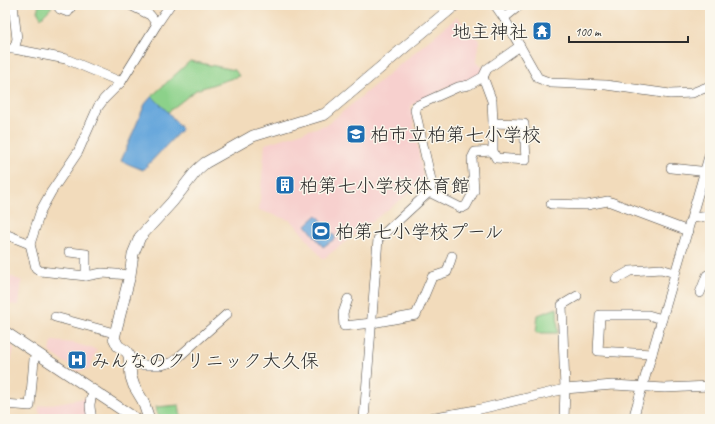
<svg xmlns="http://www.w3.org/2000/svg" width="715" height="424" viewBox="0 0 715 424" font-family="Caveat,'Klee One',sans-serif">
	<rect width="100%" height="100%" fill="#fbf7ec"/>
	<filter id="ink" filterUnits="userSpaceOnUse"><feTurbulence type="fractalNoise" baseFrequency=".025" numOctaves="2"/><feDisplacementMap in="SourceGraphic" scale="8" xChannelSelector="R" yChannelSelector="G"/><feConvolveMatrix kernelMatrix="1 2 1 2 8 2 1 2 1" color-interpolation-filters="sRGB"/></filter>
	<filter id="wash" filterUnits="userSpaceOnUse"><feTurbulence type="fractalNoise" baseFrequency=".012" numOctaves="4" result="noise"/><feDisplacementMap in="SourceGraphic" scale="16" xChannelSelector="R" yChannelSelector="G"/><feGaussianBlur stdDeviation="0.9" result="paint"/><feColorMatrix in="noise" values="0 0 0 0 0 0 0 0 0 0 0 0 0 0 0 0 0 1.4 0 .05"/><feComposite in="paint" operator="in"/></filter>
	<g filter="url(#wash)">
		<rect width="100%" height="100%" fill="#f2dbbb"/>
		<g fill="#f7d0ce">
			<polygon points="457,17 479,40 477,62 484,69 477,78 464,83 459,82 412,105 411,108 424,182 323,259 292,221 259,210 265,144 328,124"/>
			<polygon points="5,274 22,281 19,305 5,304"/>
			<polygon points="52,341 74,343 97,350 89,369 77,371 50,352"/>
			<polygon points="5,342 14,348 11,361 5,359"/>
			<polygon points="85,398 88,419 43,419 38,409 40,406"/>
		</g>
		<g fill="#8cd18a" stroke="#5c7e5a">
			<polygon points="39,5 49,5 52,7 41,18 37,11"/>
			<polygon points="190,61 235,70 239,76 196,90 168,112 152,96"/>
			<polygon points="557,308 558,333 536,333 538,315"/>
			<polygon points="179,405 181,419 167,419 157,414 156,407"/>
		</g>
		<g fill="#69a8dc" stroke="#4a6a84">
			<polygon points="152,96 168,112 182,129 143,170 121,161 145,104"/>
			<polygon points="317,215 336,238 323,247 306,225"/>
		</g>
	</g>
	<g filter="url(#ink)">
		<g fill="none" stroke-linecap="round" stroke-linejoin="round">
			<g stroke="#494541" stroke-width="10">
				<g id="minor">
					<polyline points="57,5 60,9 68,12 72,5"/>
					<polyline points="130,5 150,15 157,24"/>
					<polyline points="495,5 504,18 538,78 551,83 606,85 670,94 692,93 710,86"/>
					<polyline points="504,18 520,5"/>
					<polyline points="5,49 14,49 17,39 13,5"/>
					<polyline points="14,49 66,59 121,82"/>
					<polyline points="483,77 492,101 493,123"/>
					<polyline points="671,168 709,172"/>
					<polyline points="429,192 461,208 466,206 474,191 472,158 475,152 493,151 496,158 526,160 524,124 493,123 493,151"/>
					<polyline points="551,204 587,205 608,201 688,231"/>
					<polyline points="692,218 710,216"/>
					<polyline points="5,234 30,244 41,210 51,192 78,152 98,107 104,99 121,82 157,24 170,5"/>
					<polyline points="30,244 36,268 40,271 86,276 102,273 130,275"/>
					<polyline points="69,252 86,254 86,276"/>
					<polyline points="616,279 630,271 661,269 675,273"/>
					<polyline points="700,293 707,275"/>
					<polyline points="348,299 343,313 344,326 372,323 416,315 432,277 447,272 452,256"/>
					<polyline points="55,317 114,333"/>
					<polyline points="652,354 598,351 600,315 648,315 662,319"/>
					<polyline points="130,365 162,365 173,362 227,314"/>
					<polyline points="5,404 30,406 34,359 37,353"/>
					<path d="M92 419C90 409 88 401 94 392"/>
					<polyline points="364,419 378,239 429,192 432,184 415,110 416,106 458,87 469,85 483,77 487,69 520,46"/>
					<polyline points="424,419 476,410 565,389 613,385 665,388 710,386"/>
					<polyline points="564,419 565,389 562,305 577,296"/>
					<polyline points="633,419 710,153"/>
				</g>
			</g>
			<g stroke="#494541" stroke-width="12">
				<g id="tertiary">
					<polyline points="5,332 136,419"/>
					<polyline points="149,419 143,401 134,386 131,377 129,355 126,351 118,346 114,338 130,275 133,254 140,237 172,202 197,170 205,163 253,136 325,114 455,5"/>
				</g>
			</g>
			<use href="#minor" stroke="#fff" stroke-width="9"/>
			<use href="#tertiary" stroke="#fff" stroke-width="11"/>
		</g>
	</g>
	<defs>
		<g id="temple-square" transform="scale(1)"><rect x="-9" y="-9" width="18" height="18" rx="4" fill="#1f6fb2" stroke="#fbf7ec"/><path d="M0-6L5-2H3V0L6.5 2.5H4V6H1.5V3h-3V6H-4V2.5H-6.5L-3 0V-2H-5Z" fill="#fff"/></g>
		<g id="school-square" transform="scale(1)"><rect x="-9" y="-9" width="18" height="18" rx="4" fill="#1f6fb2" stroke="#fbf7ec"/><path d="M0-5L7-2L0 1L-7-2ZM-4 1L0 2.5L4 1V4Q0 6-4 4Z" fill="#fff"/></g>
		<g id="building-square" transform="scale(1)"><rect x="-9" y="-9" width="18" height="18" rx="4" fill="#1f6fb2" stroke="#fbf7ec"/><path d="M-4-6H4V6H1V3H-1V6H-4ZM-2.5-4.3h1.7v1.8h-1.7ZM.8-4.3h1.7v1.8H.8ZM-2.5-1h1.7V.8h-1.7ZM.8-1h1.7V.8H.8Z" fill="#fff"/></g>
		<g id="stadium-square" transform="scale(1)"><rect x="-9" y="-9" width="18" height="18" rx="4" fill="#1f6fb2" stroke="#fbf7ec"/><path d="M0-5a6.5 5 0 1 0 0 10a6.5 5 0 1 0 0-10ZM-3.5-1.8h7v3.6h-7Z" fill="#fff"/></g>
		<g id="hospital-square" transform="scale(1)"><rect x="-9" y="-9" width="18" height="18" rx="4" fill="#1f6fb2" stroke="#fbf7ec"/><path d="M-5-5h3v3.5h4V-5h3V5h-3V1.5h-4V5h-3Z" fill="#fff"/></g>
	</defs>
	<g fill-rule="evenodd">
		<use href="#temple-square" x="542" y="31"/>
		<use href="#school-square" x="356" y="134"/>
		<use href="#building-square" x="285" y="185"/>
		<use href="#stadium-square" x="321" y="231"/>
		<use href="#hospital-square" x="77" y="360"/>
	</g>
	<g text-anchor="middle" stroke-width="3" stroke-linejoin="round" paint-order="stroke">
		<g font-size="19" fill="#2b2b2b" stroke="#fbf7ec" text-anchor="start">
			<text x="528" y="38" text-anchor="end">地主神社</text>
			<text x="370" y="141">柏市立柏第七小学校</text>
			<text x="299" y="192">柏第七小学校体育館</text>
			<text x="335" y="238">柏第七小学校プール</text>
			<text x="91" y="367">みんなのクリニック大久保</text>
		</g>
	</g>
	<rect width="715" height="424" fill="none" stroke="#fbf7ec" stroke-width="20"/>
	<path d="M569 36v6h119v-6" fill="none" stroke="#2b2b2b" stroke-width="2"/>
	<text x="575" y="36" font-size="12" fill="#2b2b2b" stroke="#fbf7ec" stroke-width="3" paint-order="stroke">100 m</text>
</svg>
